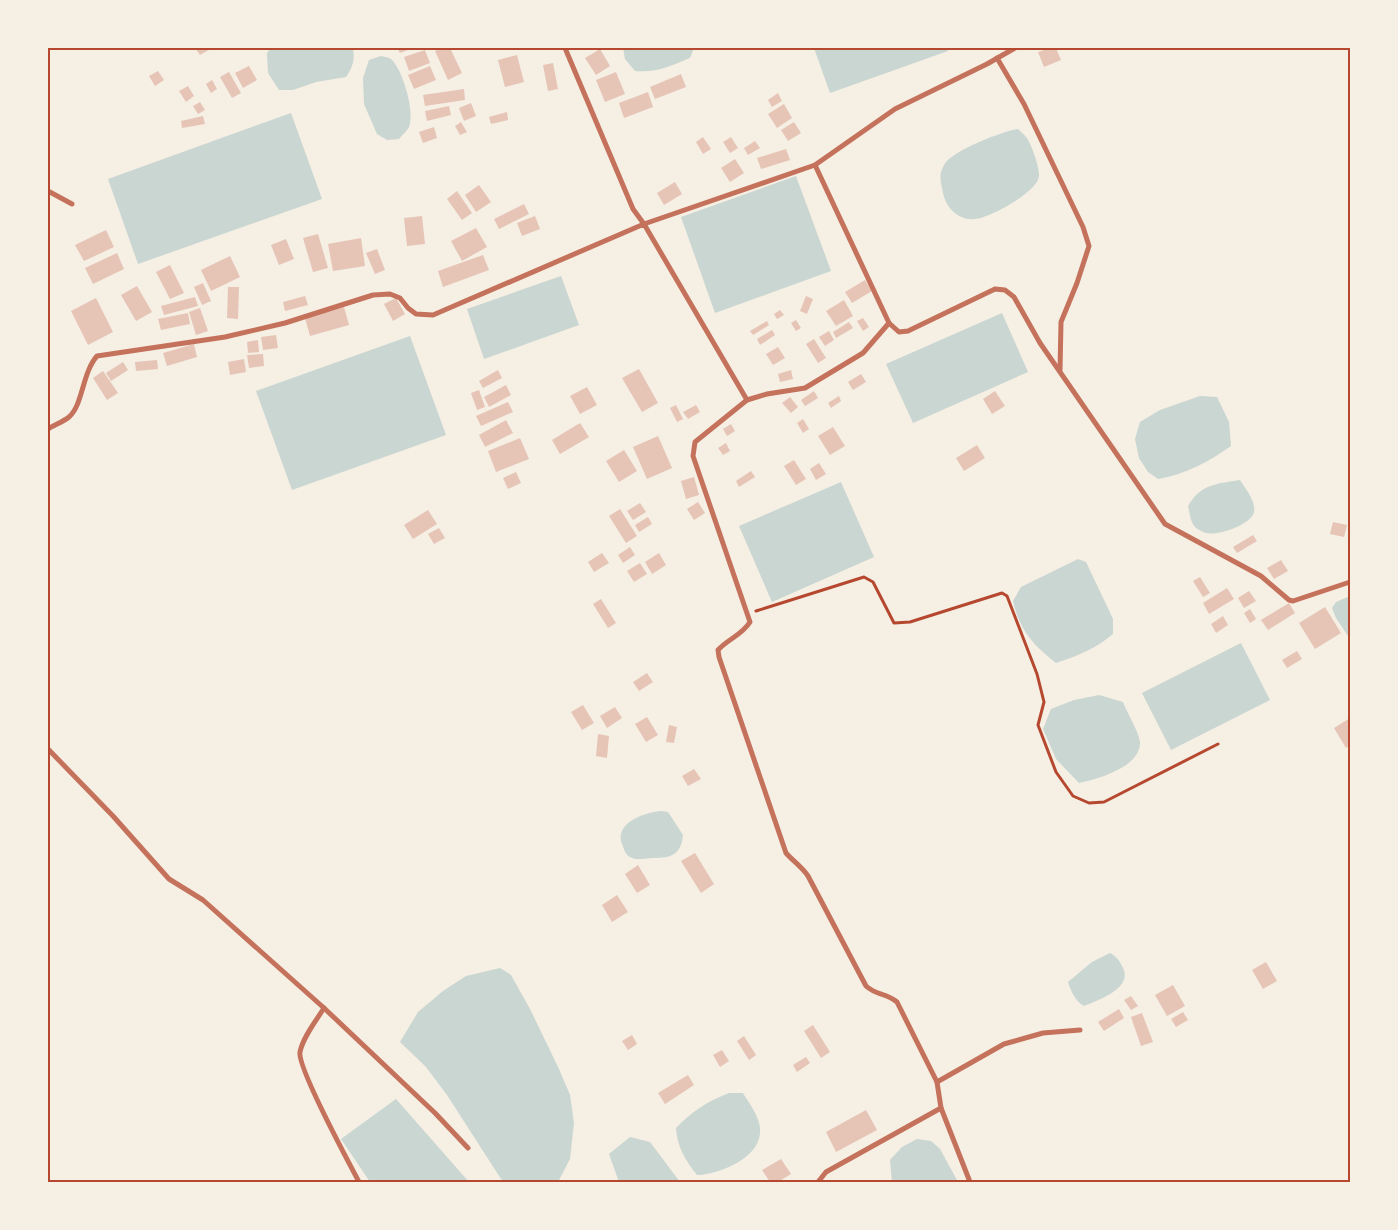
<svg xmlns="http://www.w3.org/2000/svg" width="1398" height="1230" viewBox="0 0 1398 1230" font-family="'Varela Round',sans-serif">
	<rect width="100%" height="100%" fill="#f6efe4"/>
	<g fill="#c9d6d2">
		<path d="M271 48H353C355 59 353 67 346 77L316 82 293 90H279L268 73 267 53Z"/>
		<path d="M623 48H694L690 58C671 66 656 73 635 71L625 59Z"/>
		<polygon points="814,48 946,48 948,51 830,93"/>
		<path d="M381 56C385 57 389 57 392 60 403 71 415 112 409 127 407 131 402 135 399 139L387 140 377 134 364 104 363 78 369 60Z"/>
		<polygon points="291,113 322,199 138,264 108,179"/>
		<path d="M1018 129C1020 131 1024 134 1026 137 1031 142 1040 169 1039 176 1038 192 989 218 975 219 959 221 946 208 943 193 941 181 938 176 944 165 951 151 1003 131 1018 129Z"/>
		<polygon points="796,176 831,271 715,313 681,217"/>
		<polygon points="561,276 579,325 484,359 467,309"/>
		<polygon points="1002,313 1028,372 913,423 886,364"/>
		<polygon points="410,336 446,435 292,490 256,391"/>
		<path d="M1200 396 1217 397 1229 422 1231 446C1210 461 1184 475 1158 479L1148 472 1139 458 1135 439 1140 422 1160 410Z"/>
		<path d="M1240 480C1245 488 1256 501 1254 512 1251 525 1218 536 1206 533 1204 533 1198 529 1196 528 1190 522 1190 514 1188 506 1201 484 1216 484 1240 480Z"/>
		<polygon points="841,482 874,557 772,602 739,526"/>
		<path d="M1078 559 1086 562 1105 602 1113 619V634C1095 649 1077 656 1056 663 1033 645 1020 631 1013 601L1021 587Z"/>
		<polygon points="1350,596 1350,639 1336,618 1332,608 1336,602"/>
		<polygon points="1241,643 1270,700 1171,750 1142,693"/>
		<path d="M1099 695 1123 702C1127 713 1139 732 1140 742 1141 767 1098 779 1079 783L1056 759 1043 729 1051 709 1074 700Z"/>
		<path d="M662 811 668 812 683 835C681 855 671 858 653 858 645 858 638 861 630 857 625 854 624 849 622 844 614 822 646 812 662 811Z"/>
		<path d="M1110 953C1116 956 1120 961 1123 968 1133 988 1099 1000 1084 1006 1075 1001 1071 991 1068 982L1092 962Z"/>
		<polygon points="500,968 511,975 530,1009 559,1069 570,1095 574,1123 570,1159 558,1182 503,1182 447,1095 426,1067 400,1042 418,1012 443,991 466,976"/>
		<path d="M729 1093H743C749 1103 759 1116 760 1128 763 1157 721 1174 697 1175 686 1161 677 1147 676 1128 691 1112 708 1101 729 1093Z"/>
		<polygon points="396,1099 469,1182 370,1182 341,1139"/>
		<polygon points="630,1137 650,1142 680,1182 619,1182 609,1154"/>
		<polygon points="917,1139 931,1141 940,1149 958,1182 892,1182 890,1160 902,1147"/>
	</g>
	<g fill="#e6c5b7">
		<polygon points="195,48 212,48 200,55"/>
		<polygon points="397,48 413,48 400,53"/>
		<polygon points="442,48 450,48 462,73 448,80 435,51"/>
		<polygon points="1050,48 1056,48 1061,60 1044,67 1038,52"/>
		<polygon points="600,49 610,66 596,75 585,58"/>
		<polygon points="425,50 430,63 409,71 404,57"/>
		<polygon points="517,55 524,82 505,87 498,60"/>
		<polygon points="553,63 558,89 548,91 543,65"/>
		<polygon points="249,66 257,80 243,88 235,73"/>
		<polygon points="430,66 436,80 414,89 408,75"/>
		<polygon points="158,71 164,80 155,86 149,76"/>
		<polygon points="229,72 241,93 232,98 220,77"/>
		<polygon points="616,72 625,94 605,102 596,80"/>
		<polygon points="681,74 686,87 655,99 650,87"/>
		<polygon points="212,80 217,89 211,93 206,84"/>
		<polygon points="188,86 194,96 186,102 179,91"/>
		<polygon points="464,89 465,100 425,106 423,95"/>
		<polygon points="648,92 653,107 624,118 619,103"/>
		<polygon points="778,93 782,101 772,107 768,100"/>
		<polygon points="200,102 205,110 198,114 193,106"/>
		<polygon points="471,103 476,116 464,121 459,108"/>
		<polygon points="784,104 792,118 777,128 768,114"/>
		<polygon points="449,106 451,115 427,121 425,111"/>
		<polygon points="507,112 508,120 491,124 489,117"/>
		<polygon points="203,116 205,124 182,128 181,121"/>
		<polygon points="461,122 467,132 460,135 455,126"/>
		<polygon points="794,122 801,133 788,141 781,130"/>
		<polygon points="434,127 437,138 423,143 419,132"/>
		<polygon points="703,137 711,149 703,154 696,142"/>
		<polygon points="731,137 738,148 730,153 723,142"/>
		<polygon points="755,141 760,148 748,155 744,148"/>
		<polygon points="786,149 790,160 761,169 757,158"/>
		<polygon points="735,159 744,173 730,182 721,168"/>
		<polygon points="675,182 682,194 664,205 657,193"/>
		<polygon points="479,185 491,202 476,212 465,195"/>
		<polygon points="457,191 472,213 462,220 447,199"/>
		<polygon points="524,204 529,214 499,229 494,219"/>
		<polygon points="422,216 425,244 407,246 404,218"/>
		<polygon points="535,216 540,229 522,236 517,223"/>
		<polygon points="476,228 487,247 462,261 451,241"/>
		<polygon points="106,230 114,247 84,261 75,245"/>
		<polygon points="318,234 328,268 313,272 303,238"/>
		<polygon points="361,238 365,266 333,271 328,244"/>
		<polygon points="286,239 294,259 279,265 271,245"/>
		<polygon points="377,249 385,270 375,274 366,253"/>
		<polygon points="117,253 124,269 93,284 85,268"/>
		<polygon points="483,255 489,270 443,287 438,271"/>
		<polygon points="230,256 240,277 211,291 201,270"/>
		<polygon points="170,265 184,293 170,299 156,272"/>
		<polygon points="865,280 872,291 852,303 845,292"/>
		<polygon points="203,283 211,301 202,305 194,287"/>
		<polygon points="137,286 152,312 136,321 121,295"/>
		<polygon points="228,287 239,287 238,319 227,318"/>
		<polygon points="305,296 308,305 285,311 283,302"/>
		<polygon points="806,296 813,299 807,314 800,311"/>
		<polygon points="195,297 198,306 164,315 161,306"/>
		<polygon points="96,298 113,332 88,345 71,311"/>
		<polygon points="396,298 405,314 393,321 384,304"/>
		<polygon points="844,300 853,316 836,326 826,311"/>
		<polygon points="344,307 349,325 310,336 305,318"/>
		<polygon points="200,308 208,331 196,335 189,312"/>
		<polygon points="780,310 784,315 777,319 774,314"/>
		<polygon points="188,313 190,324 161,330 158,319"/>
		<polygon points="863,318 869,327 863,331 857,321"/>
		<polygon points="796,320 801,328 796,331 791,323"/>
		<polygon points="767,321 769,325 753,335 750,331"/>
		<polygon points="849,322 853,328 836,338 833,332"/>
		<polygon points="772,330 775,335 760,345 757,339"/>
		<polygon points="829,331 834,340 825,346 819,337"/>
		<polygon points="276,335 278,348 263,350 261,337"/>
		<polygon points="814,339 826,358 818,363 806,344"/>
		<polygon points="258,340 259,352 248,353 247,342"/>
		<polygon points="194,344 197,357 167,366 163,353"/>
		<polygon points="778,347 785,358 773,365 766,354"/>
		<polygon points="263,354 264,366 249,368 247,355"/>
		<polygon points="244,359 246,372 230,375 228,362"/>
		<polygon points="157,360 158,369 136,371 135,362"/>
		<polygon points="123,362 128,370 111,381 106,373"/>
		<polygon points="639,369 658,403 642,412 622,378"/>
		<polygon points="498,370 502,378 483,388 479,381"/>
		<polygon points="791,370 793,379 780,382 778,374"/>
		<polygon points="103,371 118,393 107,400 93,378"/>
		<polygon points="861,374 866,382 853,390 848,382"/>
		<polygon points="506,385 511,395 489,407 484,397"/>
		<polygon points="587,387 597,405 580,414 570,396"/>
		<polygon points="479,390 485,407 477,410 471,393"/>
		<polygon points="814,391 818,398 805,406 801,400"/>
		<polygon points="995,391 1005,406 992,414 983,399"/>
		<polygon points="839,396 841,401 831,408 828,403"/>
		<polygon points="790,397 798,407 791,413 782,403"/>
		<polygon points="508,402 513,412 481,426 476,416"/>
		<polygon points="676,405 683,419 677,422 670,408"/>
		<polygon points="696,405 700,412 688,419 683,412"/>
		<polygon points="803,419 809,429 803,433 797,423"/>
		<polygon points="506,420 513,433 485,447 479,435"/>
		<polygon points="580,423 589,437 560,454 552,440"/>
		<polygon points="731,424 735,431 727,436 723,429"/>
		<polygon points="833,427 845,446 830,455 818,436"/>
		<polygon points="658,436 672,468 647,479 633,447"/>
		<polygon points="520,438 529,459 496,472 488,451"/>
		<polygon points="726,443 730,451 723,455 718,448"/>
		<polygon points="977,445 985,458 964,471 956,458"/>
		<polygon points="624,450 637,471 619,482 606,461"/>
		<polygon points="794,460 806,479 796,485 784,466"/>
		<polygon points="819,463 826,474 816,480 810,469"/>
		<polygon points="751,471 755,477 739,487 736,481"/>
		<polygon points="516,472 521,483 508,489 503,478"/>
		<polygon points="694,477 699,495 686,499 681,481"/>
		<polygon points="698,502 705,513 694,520 687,509"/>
		<polygon points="640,503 646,512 633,520 627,511"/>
		<polygon points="620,509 637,536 626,543 609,516"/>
		<polygon points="428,510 437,524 413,539 404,525"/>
		<polygon points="648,517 652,524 639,532 635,525"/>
		<polygon points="1333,522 1347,525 1344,537 1330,534"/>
		<polygon points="439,528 445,538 434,544 428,534"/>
		<polygon points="1253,535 1257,541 1237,553 1233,547"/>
		<polygon points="630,547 635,555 623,563 618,555"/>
		<polygon points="602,553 609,563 594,572 588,562"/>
		<polygon points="659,553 666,565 652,574 645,562"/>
		<polygon points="1281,560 1288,571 1274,579 1267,568"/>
		<polygon points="640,563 647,574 634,582 627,571"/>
		<polygon points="1200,577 1210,593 1203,597 1193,581"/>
		<polygon points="1227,588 1234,599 1209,614 1203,603"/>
		<polygon points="1249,591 1256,601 1244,608 1238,598"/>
		<polygon points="601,599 616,623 608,628 593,604"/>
		<polygon points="1289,603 1295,613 1268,630 1261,620"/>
		<polygon points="1325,607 1341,633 1315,649 1299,623"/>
		<polygon points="1250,609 1256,619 1250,623 1244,613"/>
		<polygon points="1223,616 1228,625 1216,633 1211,624"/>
		<polygon points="1297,651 1302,659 1287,668 1282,660"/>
		<polygon points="647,673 653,682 639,691 633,682"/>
		<polygon points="583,705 594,723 582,730 571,712"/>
		<polygon points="615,707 622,718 607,728 600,716"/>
		<polygon points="647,717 658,735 646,742 635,724"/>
		<polygon points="1350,718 1350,745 1346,748 1334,728"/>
		<polygon points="669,725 677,727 674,743 666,742"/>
		<polygon points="598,734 609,736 607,758 596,756"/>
		<polygon points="694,769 701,779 688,786 682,776"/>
		<polygon points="695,853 714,884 701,893 681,861"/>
		<polygon points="638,865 650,885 637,893 625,874"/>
		<polygon points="617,895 628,912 612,922 602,905"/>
		<polygon points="1266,962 1277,981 1263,989 1252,970"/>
		<polygon points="1173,985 1185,1006 1167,1016 1155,995"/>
		<polygon points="1131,996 1138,1006 1131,1010 1124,1000"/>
		<polygon points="1119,1009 1124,1018 1104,1031 1098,1022"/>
		<polygon points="1183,1012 1188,1020 1176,1027 1171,1019"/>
		<polygon points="1142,1013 1153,1042 1141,1046 1131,1017"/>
		<polygon points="813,1025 830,1052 821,1058 804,1031"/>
		<polygon points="632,1035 637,1044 628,1050 622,1041"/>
		<polygon points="744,1036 756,1055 749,1060 737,1041"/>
		<polygon points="722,1050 729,1061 720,1067 713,1055"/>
		<polygon points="806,1057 810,1063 797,1072 793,1065"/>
		<polygon points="688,1075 694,1085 665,1104 658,1093"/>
		<polygon points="866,1110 877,1130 836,1152 826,1132"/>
		<polygon points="781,1159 791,1174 778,1182 770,1182 762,1170"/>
	</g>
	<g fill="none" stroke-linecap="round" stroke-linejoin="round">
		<polyline stroke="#b5482f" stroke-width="3" points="756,611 864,577 873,582 894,623 910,622 1002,593 1007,596 1037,674 1044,702 1038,725 1056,772 1073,796 1089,803 1104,802 1218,744"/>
		<g stroke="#c5725c" stroke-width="5">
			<polyline points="565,48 633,209 644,224 815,165 889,323 899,332 908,331 995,289 1005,290 1014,297 1040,343 1165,524 1261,576 1289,600 1293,601 1350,582"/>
			<polyline points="997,58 1024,104 1083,227 1089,246 1077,283 1061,322 1060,370"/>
			<polyline points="815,165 895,109 987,64 1015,48"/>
			<polyline points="48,191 72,204"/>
			<polyline points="747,400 767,394 805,388 863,353 889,323"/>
			<path d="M48 429C54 425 63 422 69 417 83 405 82 373 97 356L225 337 285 323 373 295 390 294 400 298 408 308 416 314 433 315 644 224 747 400 695 442 693 456 750 622C742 635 728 639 718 650L719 657 786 853C793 861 802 867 808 876L866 986C877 996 885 992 897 1002L937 1082"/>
			<polyline points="48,749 113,816 169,879 203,900 324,1008 435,1113 468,1148"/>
			<path d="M324 1008C316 1021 303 1037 300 1052 297 1067 349 1163 359 1182"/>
			<polyline points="941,1108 970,1182"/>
			<polyline points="818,1182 826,1172 941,1108 937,1082 1004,1044 1043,1033 1080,1030"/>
		</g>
	</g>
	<rect width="1398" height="1230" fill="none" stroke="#f6efe4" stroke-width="98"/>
	<rect x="49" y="49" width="1300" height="1132" fill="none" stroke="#b5482f" stroke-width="2"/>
</svg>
